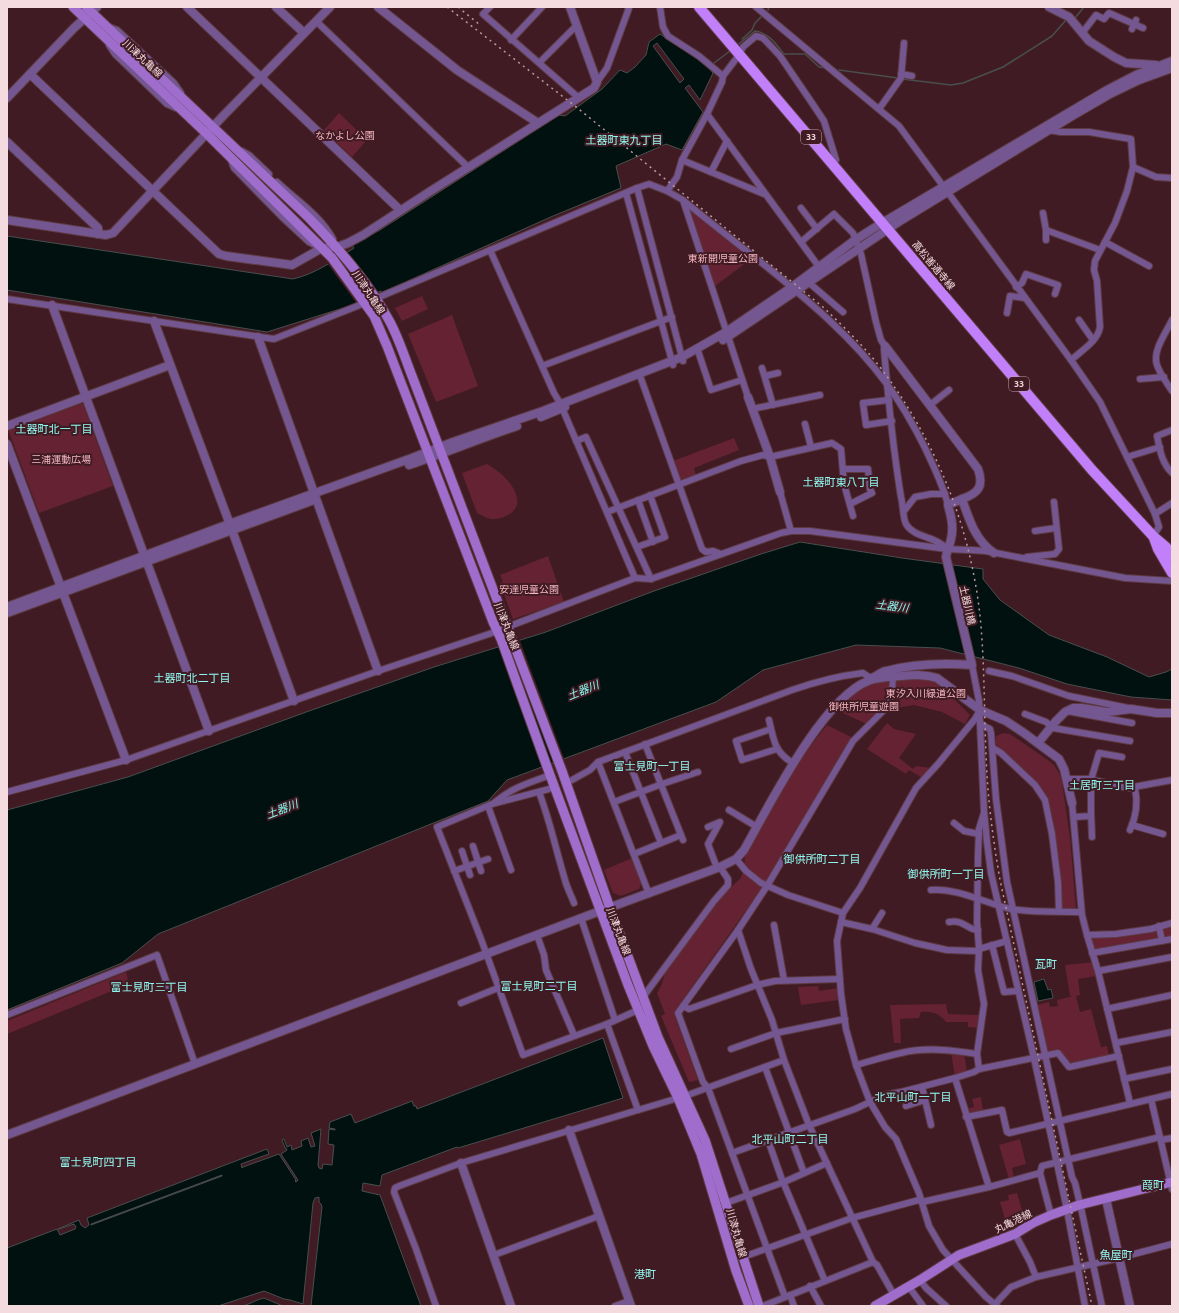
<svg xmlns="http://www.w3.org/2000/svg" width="1179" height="1313" viewBox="0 0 1179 1313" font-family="Ubuntu,'Noto Sans JP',sans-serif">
	<rect width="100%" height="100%" fill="#401b23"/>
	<g fill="#642233">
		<polygon points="339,113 367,140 352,157 324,130"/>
		<polygon points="692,210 751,259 715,286 689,211"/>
		<polygon points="422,296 428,309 402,321 395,308"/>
		<polygon points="452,315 478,386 436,402 408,334"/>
		<polygon points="81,404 83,404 113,486 39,513 9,432 9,429"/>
		<polygon points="734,438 739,450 694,468 696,475 680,480 673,461"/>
		<path d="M487 464C499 471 514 483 517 498 520 512 503 520 491 519 486 518 481 515 477 513L462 473Z"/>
		<polygon points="548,556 564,602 513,619 500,583 503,582 500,575"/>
		<polygon points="930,678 939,684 970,715 965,724 942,712 914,705 890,709 897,680"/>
		<polygon points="887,681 890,684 884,706 867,724 838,711 848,698 869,684"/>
		<polygon points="887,723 894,729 916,734 899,758 913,769 916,766 931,768 921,777 909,770 906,774 867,749"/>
		<polygon points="827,725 853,738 771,875 677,1008 675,1017 698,1080 689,1082 661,1016 665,1014 657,993 662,984 665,973 720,897 741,878 745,862 744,855 787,780 804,754"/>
		<polygon points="1003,733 1010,734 1048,760 1054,765 1059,773 1062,782 1070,838 1076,909 1062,908 1058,856 1053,819 1048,797 1039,786 996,744 996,736"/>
		<polygon points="632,858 642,882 639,889 621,896 613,893 604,870"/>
		<polygon points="1172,925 1172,936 1094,950 1092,940 1094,938 1114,936"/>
		<polygon points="1094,962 1097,976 1078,979 1080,995 1076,996 1080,1012 1091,1009 1101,1047 1107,1046 1109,1056 1072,1064 1067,1062 1061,1052 1048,1052 1037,1005 1049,1002 1050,1007 1058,1006 1057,1000 1073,996 1070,996 1065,965"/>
		<polygon points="126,972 129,984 7,1034 7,1021"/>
		<polygon points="818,986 819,991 838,988 839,1000 801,1005 798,987"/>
		<path d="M946 1004 948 1014 977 1015 981 1014 979 1028 968 1027V1022H946C939 1013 932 1011 921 1012L919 1018 900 1019 901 1043H894L890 1005Z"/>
		<polygon points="951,1053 964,1053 967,1072 955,1076"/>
		<polygon points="981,1097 983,1111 968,1114 966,1109 974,1107 972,1099"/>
		<polygon points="1020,1139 1026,1164 1012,1168 1014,1177 1009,1179 999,1145"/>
		<polygon points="1017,1193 1022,1210 1005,1219 1000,1202 1009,1200 1008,1195"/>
	</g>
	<g fill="#001110" stroke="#494e4e" fill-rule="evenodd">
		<path d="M660 34 709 67 713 73 700 100 689 85 685 88 703 112 682 150 666 144 616 166 621 188 553 216 381 293V291L356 302V304L267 332 7 290V236L293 279C315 274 335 260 354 248L352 245 380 230 559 115 565 116 602 89 620 70 627 73 635 67 646 55 649 42ZM657 43 684 79 680 83 653 46Z"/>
		<polygon points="800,542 902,558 983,569 983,579 1000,600 1049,635 1107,657 1149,677 1166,672 1172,669 1172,700 1131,697 1067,684 1019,668 940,648 856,645 763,670 716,702 507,780 488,801 158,934 122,963 7,1010 7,810 128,777 309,711 434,667 546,632 654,591 761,554"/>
		<polygon points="1044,979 1048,990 1051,989 1053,998 1038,1001 1034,982"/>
		<path d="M603 1038 623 1098 458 1148 457 1147 382 1175 380 1186 363 1183 362 1191 380 1195 421 1306H311L322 1207 321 1204 319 1202V1197L315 1198 313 1203 303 1304 290 1300 284 1299 264 1291 218 1306H7V1248L57 1229 60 1235 75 1229 76 1227 74 1224 59 1229H58L79 1220 81 1225 85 1228 89 1225 87 1218 267 1149 269 1154 241 1164 242 1168 243 1167 279 1154 296 1180 295 1181 296 1182 298 1180 281 1154 287 1150 286 1148H285L282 1140 284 1139 287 1147 291 1145 292 1150 302 1146 301 1141 308 1138 311 1147 315 1146 311 1133 321 1129 318 1165 319 1168 322 1169 323 1164 332 1165 334 1145 328 1144 329 1129 335 1130V1129L329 1128 330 1122 351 1114 355 1123 412 1101 414 1106H416L417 1109ZM222 1175V1176L91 1225V1224Z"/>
		<path d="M264 1298 283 1306H243C250 1304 258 1299 264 1298Z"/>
	</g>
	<g fill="#401b23">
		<polygon points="334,258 365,300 357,304 327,263"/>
		<polygon points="519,638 565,761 556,764 510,641"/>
	</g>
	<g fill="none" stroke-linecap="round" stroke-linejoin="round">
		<g stroke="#494e4e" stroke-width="1.5">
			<polyline points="768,10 769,7"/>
			<polyline points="1075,18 1084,7"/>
			<polyline points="742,39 752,30 755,23 762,16"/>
			<path d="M736 46 755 31C769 33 776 44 784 54H805L819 67 826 68"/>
			<polyline points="714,63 730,51"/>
			<polyline points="839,70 898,78"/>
			<polyline points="902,79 951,85 963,83 1003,67 1052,36 1066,20"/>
		</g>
		<g stroke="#5d3a41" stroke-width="8">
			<g id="minor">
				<polyline points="490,7 483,14 579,98"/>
				<polyline points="660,7 663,27 668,36 699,56 723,76"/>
				<polyline points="756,7 899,126 1071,360 1100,402 1155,514 1159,527 1153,536"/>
				<polyline points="316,21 469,168"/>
				<polyline points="109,27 117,30 174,83 181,93"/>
				<polyline points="1132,29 1136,20"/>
				<polyline points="1083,32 1096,15 1104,19 1109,13 1143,28"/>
				<polyline points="511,40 542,7"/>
				<polyline points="109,45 115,54 167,104 176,108"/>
				<polyline points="540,62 576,26"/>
				<polyline points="901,74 912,76"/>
				<polyline points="597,82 607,68 629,8 628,7"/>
				<polyline points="879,109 901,78 904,43"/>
				<polyline points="707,114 819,267"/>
				<polyline points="1048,130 1061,132 1089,132 1131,139 1133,167"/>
				<polyline points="242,151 249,155 269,174"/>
				<polyline points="231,160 234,168 282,217 309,242 317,246"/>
				<polyline points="682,160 764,194"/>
				<polyline points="711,172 727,141"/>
				<path d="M277 182C296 200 320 215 333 239"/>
				<polyline points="637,188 649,184 667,191"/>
				<polyline points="626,193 673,365"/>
				<path d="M684 201C711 223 739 245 767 267 810 302 853 338 886 383 901 403 914 426 925 448 934 467 943 485 948 505"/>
				<polyline points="801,208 817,229"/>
				<polyline points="1043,213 1046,230 1046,240"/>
				<polyline points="1046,230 1100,250"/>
				<path d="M801 242 834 214 853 233 861 254 876 322 881 340 885 346 884 349C888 398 893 448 901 497 903 504 903 519 906 524 914 538 936 536 947 549"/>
				<polyline points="1105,242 1149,266"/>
				<polyline points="490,250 554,393 560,403 635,578"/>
				<polyline points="807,281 843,312"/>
				<polyline points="1016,287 1022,283 1026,274 1058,285 1055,294"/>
				<polyline points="7,299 274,339 365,303 637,188 683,361"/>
				<polyline points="1007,313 1010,296 1025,298"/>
				<polyline points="1079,320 1093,340"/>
				<path d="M1172 320C1166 333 1152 351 1157 365 1160 374 1167 383 1172 391"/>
				<polyline points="697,348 711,390 742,380"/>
				<path d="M1071 360C1081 351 1098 341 1100 327L1097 281 1094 270 1095 261 1115 223 1127 191 1133 167 1156 177 1172 178"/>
				<polyline points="542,366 672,317"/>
				<polyline points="762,368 773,405"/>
				<polyline points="639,373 702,549 706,552 713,551 721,554"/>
				<polyline points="765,376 778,373"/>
				<polyline points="1140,379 1164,377"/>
				<polyline points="748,397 683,200 667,191 677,177 682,160 707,114 722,82 723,76 739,55 743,47 756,36 763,38 780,56 812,103 824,121 836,160 833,164"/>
				<polyline points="889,400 863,403 866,425 892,421"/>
				<polyline points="930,405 949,390"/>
				<polyline points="752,409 820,395"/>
				<polyline points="805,424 811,447"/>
				<path d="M1172 430 1157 436C1160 449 1161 462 1172 473"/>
				<polyline points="576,441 586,437 651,579"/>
				<polyline points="1127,457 1160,447"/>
				<polyline points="843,469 868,469 870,489 872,493 850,504"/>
				<polyline points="780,492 791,531"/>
				<polyline points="638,500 653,542"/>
				<polyline points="904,511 915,497 931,494 945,494"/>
				<polyline points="607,512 741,461 763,455 770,457 832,443 841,449 844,484 853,516"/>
				<polyline points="1155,514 1172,503"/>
				<polyline points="1035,531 1056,528"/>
				<polyline points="637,547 665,537 650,495"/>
				<polyline points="971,550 986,551 1125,578 1172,581"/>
				<polyline points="1027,557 1055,554 1059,549 1054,502"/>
				<polyline points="972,665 979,701 984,811 987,842 991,873 1034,1058 1066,1205 1085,1306"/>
				<polyline points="989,671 1012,676 1069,696 1128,708"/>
				<polyline points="980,710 975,719 938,764 916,788 860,888 843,913 837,941 841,994 846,1029 856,1065 870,1102 885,1127 896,1139 919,1193 929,1226 943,1250 986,1297 997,1306"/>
				<polyline points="1067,711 1132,723"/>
				<polyline points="1025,714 1046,722 1053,728 1130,741"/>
				<path d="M769 720C774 740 774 752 793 763"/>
				<polyline points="980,723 984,726 990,729 991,733 996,799 1007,882 1072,1177 1075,1183 1081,1208 1102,1306"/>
				<polyline points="771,729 736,741 742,760 777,749"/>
				<polyline points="645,744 683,840"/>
				<polyline points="993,748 1001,753 1035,785 1045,800 1052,834 1058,882 1059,911"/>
				<polyline points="625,752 661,843"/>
				<polyline points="598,762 649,894"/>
				<polyline points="1066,779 1088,779 1128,788 1172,780"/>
				<path d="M572 780 590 770 598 762 792 690C815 682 838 676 863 673L872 679"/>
				<polyline points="549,789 492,804 437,827 481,939 523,1055 607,1024 638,1010"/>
				<polyline points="7,792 126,760 378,671 489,634 635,578 651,579 781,533 791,531 810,531 947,549 968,550"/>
				<path d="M539 792C550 821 556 850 565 880 567 888 571 895 574 903"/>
				<path d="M495 802C515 786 527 784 550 775"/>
				<polyline points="614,802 662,784 698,772"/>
				<polyline points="1072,803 1082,915 1087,935 1098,971 1130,1103"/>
				<polyline points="488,806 511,870"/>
				<polyline points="729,810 757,827"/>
				<polyline points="1074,817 1091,816"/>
				<polyline points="954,823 964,831 979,834"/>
				<polyline points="1132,825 1163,834"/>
				<polyline points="708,827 720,822 708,844 717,868"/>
				<path d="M1130 830C1136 817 1138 802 1135 788"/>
				<polyline points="1092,837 1091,812 1091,780 1099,753 1122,757"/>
				<polyline points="473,846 481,871"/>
				<polyline points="462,851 470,875"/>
				<polyline points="634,854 681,835"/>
				<polyline points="736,859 746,871 761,883 788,895 843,913"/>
				<polyline points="454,871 488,859"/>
				<path d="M931 890C959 888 984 903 1011 909 1034 913 1058 911 1081 912"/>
				<polyline points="581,918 615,1020"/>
				<polyline points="841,922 872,929 915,943 947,950 976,951 979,949 1007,941"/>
				<path d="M949 922C964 919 967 930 978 930"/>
				<polyline points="774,925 784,980"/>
				<polyline points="1159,926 1162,941"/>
				<polyline points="872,929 882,913"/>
				<polyline points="738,930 751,969 772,1020 784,1060 809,1125 873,1262 877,1265 894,1295"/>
				<polyline points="537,935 544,955 546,970 574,1035"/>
				<polyline points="1087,935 1116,934 1151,929 1172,923"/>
				<polyline points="992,945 1004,992 1018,991"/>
				<polyline points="1092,953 1172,939"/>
				<polyline points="1098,971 1172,957"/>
				<polyline points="643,997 714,901 728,885 728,879 720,867"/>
				<polyline points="461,1003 498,988"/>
				<polyline points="683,1006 689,1009 757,985 775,981 840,979"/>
				<polyline points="1107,1009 1172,995"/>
				<polyline points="7,1015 157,955 195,1064"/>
				<polyline points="607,1024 638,1110"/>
				<polyline points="1116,1043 1172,1032"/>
				<polyline points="731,1049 776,1033 845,1019"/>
				<path d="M856 1065C871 1061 886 1056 901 1053 925 1047 952 1050 977 1054"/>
				<polyline points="765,1067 804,1173"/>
				<polyline points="979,1069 977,1054 984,1004 978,970 979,949 977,922 978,855 979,829 984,813"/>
				<polyline points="955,1078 989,1187"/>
				<polyline points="1124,1079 1172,1069"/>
				<polyline points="922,1087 931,1125"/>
				<polyline points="1151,1099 1172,1189"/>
				<polyline points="906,1106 925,1100"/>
				<polyline points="966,1117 1002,1110 1007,1132 1009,1133 1172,1094"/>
				<polyline points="768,1140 781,1177 825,1281"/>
				<polyline points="1161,1140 1172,1138"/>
				<polyline points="732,1153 855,1109 885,1095 901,1092 955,1078 974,1072 979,1069 1058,1053 1069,1067 1119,1056"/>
				<polyline points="726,1203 784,1182 827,1163"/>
				<polyline points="1051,1215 1040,1173 1042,1166 1160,1137"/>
				<polyline points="1015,1234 1030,1262 1036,1277 1119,1258 1172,1244"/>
				<polyline points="494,1255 599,1216"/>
				<polyline points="743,1257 852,1218 919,1200 922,1202 989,1187 1040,1173"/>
				<polyline points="920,1280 926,1288 946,1306"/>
				<polyline points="810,1286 821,1306"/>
				<polyline points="909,1287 923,1306"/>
				<polyline points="790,1295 794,1306"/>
				<polyline points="785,1297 708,1088 703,1082 678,1013 738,930 767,886 853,741 885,709 892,694 893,677"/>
				<polyline points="995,1304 1011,1287 1036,1277"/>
				<polyline points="436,1306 416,1249 394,1192 395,1188 399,1186 461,1163 685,1096 784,1060"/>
				<polyline points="615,1306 629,1301"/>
				<polyline points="763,1306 873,1262"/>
			</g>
		</g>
		<g stroke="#5d3a41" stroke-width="10">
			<g id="tertiary">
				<polyline points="187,7 400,210"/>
				<polyline points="276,7 304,33"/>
				<polyline points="378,7 457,70 538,123"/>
				<polyline points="1049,7 1069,17 1089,41 1114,57 1126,63 1156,65"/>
				<polyline points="30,74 219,254 226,256 292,265 322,248 337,247 348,243 363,235 426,194 594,88 597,82 570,7"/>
				<polyline points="7,98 74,28 97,7"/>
				<polyline points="7,142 98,228 98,234"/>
				<polyline points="7,220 106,235 113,233 224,115 330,7"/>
				<polyline points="52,305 209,731"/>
				<polyline points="154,321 232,530 294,701"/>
				<polyline points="258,337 378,671"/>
				<polyline points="723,340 900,221 1072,116 1110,94 1139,80 1172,68"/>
				<path d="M885 346 978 469C984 486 979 493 962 499"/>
				<polyline points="748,397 770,457 780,492"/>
				<polyline points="541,417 565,407"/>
				<polyline points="7,426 170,365"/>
				<polyline points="7,444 126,760"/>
				<path d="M409 465C445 453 481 438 517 426"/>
				<polyline points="7,607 229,524 412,458 453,442 543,411 682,357 726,332 792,287 855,240 882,223 1107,90 1136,75 1172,61"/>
				<polyline points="7,613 314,500"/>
				<path d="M872 678C877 676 881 672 886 671 913 664 944 663 972 665L946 557C947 550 950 545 951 539 954 527 951 516 948 505L962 499C969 519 975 540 994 553"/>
				<polyline points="1038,743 1056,721 1065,712 1073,708 1082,708 1107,712 1131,709 1157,713 1172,713"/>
				<polyline points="569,1130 631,1306"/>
				<path d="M7 1135 600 911 720 867 736 859 744 850C769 806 822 699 868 681 878 677 891 677 901 676 914 675 925 674 937 678L980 710 1006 721 1024 733 1059 759 1064 769 1072 803"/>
				<polyline points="461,1163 511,1306"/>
				<polyline points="1106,1199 1130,1306"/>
			</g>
		</g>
		<g stroke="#5d3a41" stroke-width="11">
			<g id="secondary">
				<polyline points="73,7 207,134 332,258 374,316 387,346 493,622 501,639 550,775 628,985 653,1046 678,1098 701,1154 736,1271 749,1306"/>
				<path d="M86 7 309 218C339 249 369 283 390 322 399 339 405 358 412 376L562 771 610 908 658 1037 705 1140 759 1306"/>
				<polyline points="875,1306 920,1280 959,1255 1015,1234 1033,1223 1051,1215 1079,1205 1172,1182"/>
			</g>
		</g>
		<g stroke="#5d3a41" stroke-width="12">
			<g id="primary">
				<polyline points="699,7 1092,470 1153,536 1166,547 1172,556"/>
				<polyline points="1154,538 1158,549 1172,573"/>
			</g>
		</g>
		<use href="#minor" stroke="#745690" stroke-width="6"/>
		<use href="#tertiary" stroke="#745690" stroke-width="8"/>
		<use href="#secondary" stroke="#9f6dcb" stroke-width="9"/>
		<use href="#primary" stroke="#c17ff9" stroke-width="10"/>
		<g stroke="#b89aa0" stroke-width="1.5" stroke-dasharray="2 4" stroke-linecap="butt">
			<path d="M447 7 575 106 823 307C845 328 868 350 886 375 940 449 973 535 981 626 985 675 984 725 987 775 989 810 994 845 1000 880L1092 1306"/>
			<polyline points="458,7 480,25"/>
		</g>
	</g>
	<g text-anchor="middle" stroke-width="4" stroke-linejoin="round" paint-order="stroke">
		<g fill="#401b23" stroke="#bea1a7" stroke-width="1">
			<rect x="801" y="130" width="20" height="14" rx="3"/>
			<rect x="1009" y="377" width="20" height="14" rx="3"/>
		</g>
		<g font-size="9" font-weight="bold" fill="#f4dbdf">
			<text x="811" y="140">33</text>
			<text x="1019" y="387">33</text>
		</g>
		<g font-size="10" fill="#f4dbdf" stroke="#401b23">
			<text transform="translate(143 58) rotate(43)" y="4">川津丸亀線</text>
			<text transform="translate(934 265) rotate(50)" y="4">高松善通寺線</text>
			<text transform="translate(369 292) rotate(56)" y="4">川津丸亀線</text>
			<text transform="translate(968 605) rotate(77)" y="4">土器川橋</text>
			<text transform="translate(507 626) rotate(68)" y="4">川津丸亀線</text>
			<text transform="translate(619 931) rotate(69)" y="4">川津丸亀線</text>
			<text transform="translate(1013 1221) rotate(-26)" y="4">丸亀港線</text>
			<text transform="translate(737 1233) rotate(74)" y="4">川津丸亀線</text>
		</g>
		<g font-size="10" fill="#f4b6c1" stroke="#401b23">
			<text x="345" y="139">なかよし公園</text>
			<text x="723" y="262">東新開児童公園</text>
			<text x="61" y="463">三浦運動広場</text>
			<text x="529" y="593">安達児童公園</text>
			<text x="926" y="697">東汐入川緑道公園</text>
			<text x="864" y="710">御供所児童遊園</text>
		</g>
		<g font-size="11" fill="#90f9ef" stroke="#401b23">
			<text x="624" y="144">土器町東九丁目</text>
			<text x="54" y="433">土器町北一丁目</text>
			<text x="841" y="486">土器町東八丁目</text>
			<text x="192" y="682">土器町北二丁目</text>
			<text x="652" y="770">富士見町一丁目</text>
			<text x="1102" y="789">土居町三丁目</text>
			<text x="822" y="863">御供所町二丁目</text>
			<text x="946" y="878">御供所町一丁目</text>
			<text x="1046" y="968">瓦町</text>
			<text x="539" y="990">富士見町二丁目</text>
			<text x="149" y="991">富士見町三丁目</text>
			<text x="913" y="1101">北平山町一丁目</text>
			<text x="790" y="1143">北平山町二丁目</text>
			<text x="98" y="1166">富士見町四丁目</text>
			<text x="1153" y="1189">葭町</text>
			<text x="1116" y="1259">魚屋町</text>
			<text x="645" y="1278">港町</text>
		</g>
		<g font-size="11" font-style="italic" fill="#85fcf1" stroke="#401b23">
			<text transform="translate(892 606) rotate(7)" y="4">土器川</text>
			<text transform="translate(583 690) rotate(-22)" y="4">土器川</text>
			<text transform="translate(282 809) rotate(-21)" y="4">土器川</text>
		</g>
	</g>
	<rect width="1179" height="1313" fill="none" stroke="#f4dbdf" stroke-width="16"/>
</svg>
